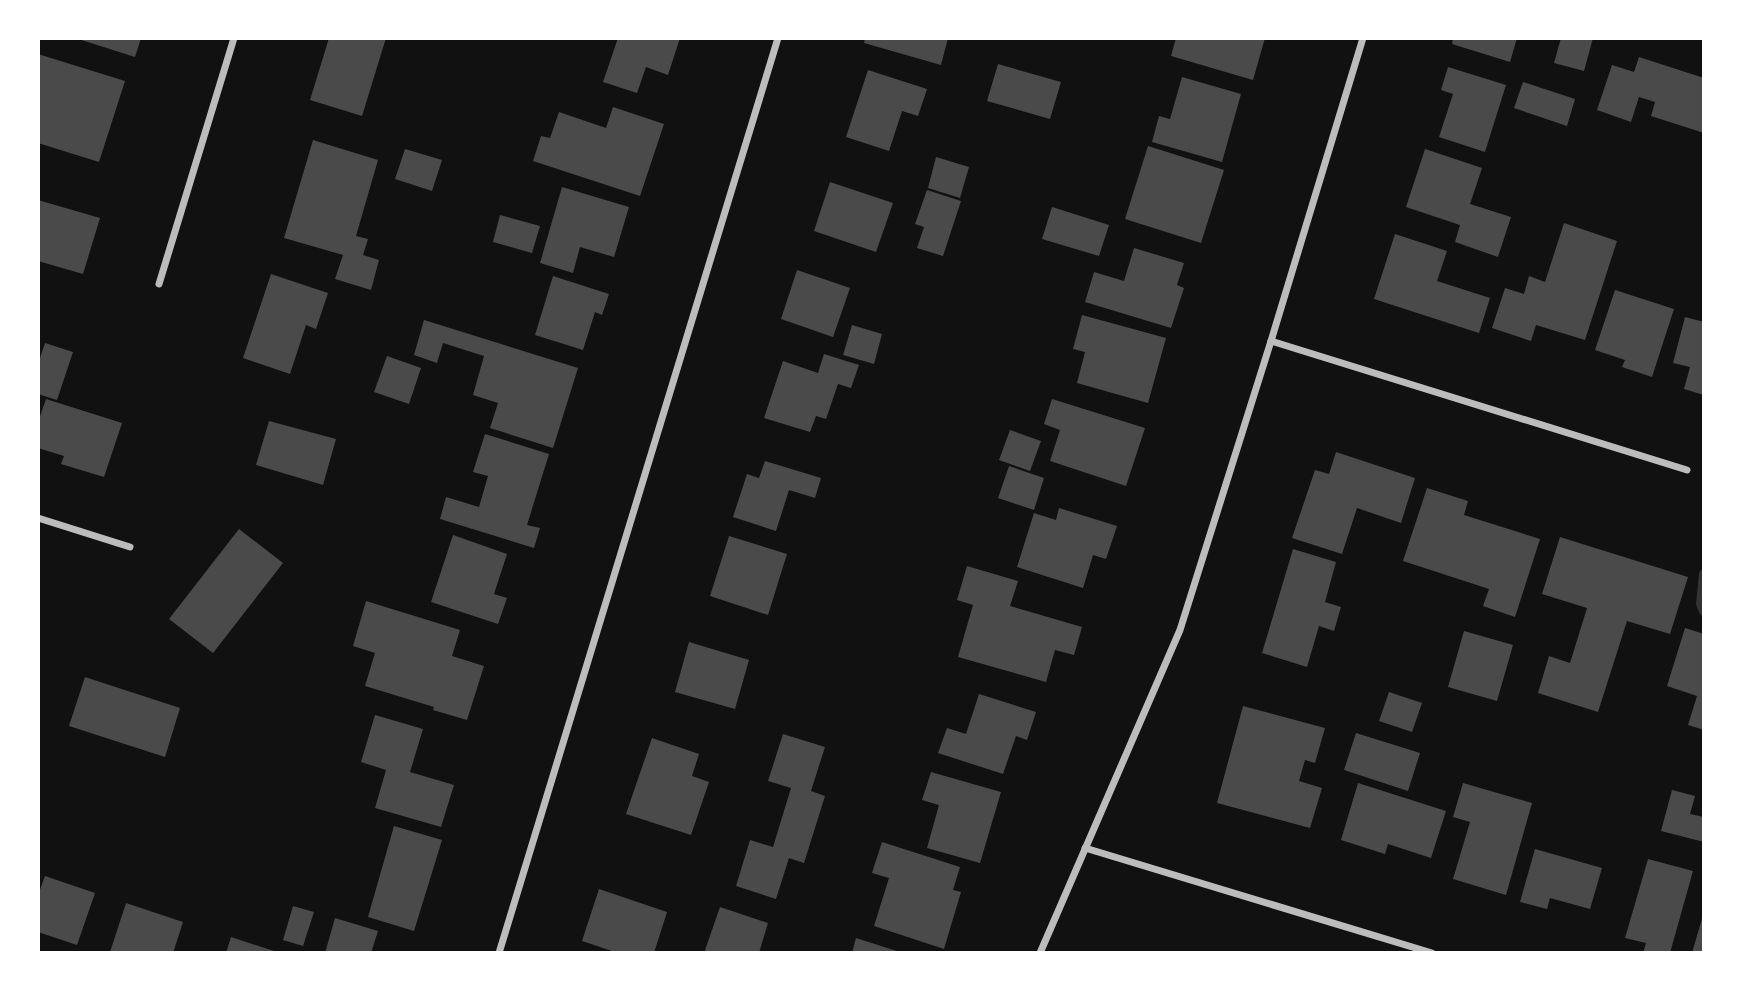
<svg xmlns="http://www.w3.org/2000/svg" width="1742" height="991" viewBox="0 0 1742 991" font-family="Jost,sans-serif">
	<rect width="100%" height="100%" fill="#111"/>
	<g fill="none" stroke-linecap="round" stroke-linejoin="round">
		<polyline stroke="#333" stroke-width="10" points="1704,574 1701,604 1704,611"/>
	</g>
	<g fill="#4a4a4a">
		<polygon points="75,38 141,38 135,57"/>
		<polygon points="329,38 386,38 362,116 310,100"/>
		<polygon points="618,38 680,38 668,75 646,67 637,93 603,82"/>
		<polygon points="865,38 948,38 941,65 864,43"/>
		<polygon points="1176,38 1265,38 1253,80 1171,56"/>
		<polygon points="1453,38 1517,38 1510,62 1452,44"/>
		<polygon points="1561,38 1593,38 1584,71 1554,63"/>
		<polygon points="38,54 125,81 99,162 38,143"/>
		<polygon points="1639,57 1704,78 1704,133 1651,116 1655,102 1639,97 1631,122 1597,110 1612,65 1634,72"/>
		<polygon points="998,64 1061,82 1050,119 987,101"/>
		<polygon points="1448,67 1506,85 1485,152 1439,137 1453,94 1441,90"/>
		<polygon points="868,70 927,89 918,116 902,111 889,151 846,137"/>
		<polygon points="1182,77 1241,94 1222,162 1152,142 1159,116 1170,119"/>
		<polygon points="1523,82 1575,99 1567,126 1514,108"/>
		<polygon points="613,107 664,124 640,196 533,161 541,136 550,138 559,112 606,128"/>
		<polygon points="313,140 378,160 356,236 368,239 363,255 379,260 371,290 335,279 343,255 284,238"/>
		<polygon points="1148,146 1224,170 1201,243 1125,219"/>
		<polygon points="405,149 442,160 432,191 395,179"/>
		<polygon points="1425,149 1482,168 1470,204 1511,217 1498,257 1455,242 1460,225 1406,207"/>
		<polygon points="936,157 969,167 960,198 928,188"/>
		<polygon points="830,182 893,203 876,252 814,231"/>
		<polygon points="562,187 629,207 614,257 580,247 573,273 540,263"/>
		<polygon points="927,190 961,201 943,256 917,248 924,227 915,224"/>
		<polygon points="38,200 100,218 83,274 38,261"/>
		<polygon points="1052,207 1109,225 1099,256 1042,239"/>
		<polygon points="500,215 540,226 532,253 493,242"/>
		<polygon points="1564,223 1617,241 1585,340 1536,325 1531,341 1492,328 1505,288 1524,294 1529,276 1545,282"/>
		<polygon points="1395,234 1447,251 1437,281 1490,298 1479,333 1374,299"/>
		<polygon points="1134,248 1184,263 1177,285 1184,288 1171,328 1085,302 1094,272 1124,281"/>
		<polygon points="797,270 850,288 833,337 781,319"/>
		<polygon points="271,274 328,293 316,329 306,325 290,374 243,358"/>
		<polygon points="553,276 609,294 602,315 595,312 583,350 535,335"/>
		<polygon points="1615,290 1674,309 1652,377 1622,367 1625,360 1595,350"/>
		<polygon points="1082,315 1166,338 1148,403 1077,383 1085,352 1073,349"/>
		<polygon points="1685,317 1704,322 1704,395 1684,389 1690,367 1673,363"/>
		<polygon points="424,320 578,368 553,448 490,428 498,403 473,395 484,356 443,343 437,363 414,355"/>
		<polygon points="852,325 882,334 874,364 843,355"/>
		<polygon points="45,343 73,352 57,400 38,394 38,364"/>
		<polygon points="824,354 859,365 851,388 838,384 826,419 816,416 810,432 764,418 783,361 818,373"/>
		<polygon points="387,356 421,368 409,404 374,392"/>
		<polygon points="46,399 122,423 104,477 61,464 64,456 38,448 38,422"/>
		<polygon points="1052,399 1145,428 1126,486 1050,461 1060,430 1044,424"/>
		<polygon points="269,421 336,439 323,485 256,465"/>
		<polygon points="1010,430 1041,441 1030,471 999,460"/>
		<polygon points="485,434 549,454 527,525 540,528 534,548 440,519 446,497 479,507 488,476 473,472"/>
		<polygon points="1336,452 1415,478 1401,523 1357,508 1342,554 1292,538 1315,470 1329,474"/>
		<polygon points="765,461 821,478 815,498 789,490 776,531 733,517 747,474 759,478"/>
		<polygon points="1009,466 1044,478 1034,510 998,498"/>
		<polygon points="1427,488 1468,501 1464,515 1540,539 1515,617 1483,606 1489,589 1403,561"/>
		<polygon points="1059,508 1117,526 1106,559 1093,555 1083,588 1017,567 1034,513 1056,520"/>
		<polygon points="239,529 283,563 213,653 169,619"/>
		<polygon points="453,535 507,554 494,594 507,598 498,624 431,602"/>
		<polygon points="729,536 787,554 768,615 710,596"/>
		<polygon points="1560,537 1688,577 1670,634 1627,621 1598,712 1538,693 1549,656 1570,663 1587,608 1542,594"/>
		<polygon points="1293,549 1336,562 1325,602 1341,607 1334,631 1319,626 1307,667 1262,653"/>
		<polygon points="967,566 1018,581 1010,606 1082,627 1074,655 1055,650 1046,682 958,657 973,605 957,600"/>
		<polygon points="366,601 460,630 452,656 484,666 467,720 433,710 434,707 365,686 375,653 353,646"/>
		<polygon points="1685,628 1704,634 1704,730 1688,725 1697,696 1667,686"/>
		<polygon points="1464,631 1513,645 1497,701 1448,687"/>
		<polygon points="689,642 749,660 735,709 675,692"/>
		<polygon points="85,677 180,708 165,757 69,726"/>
		<polygon points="1389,692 1422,703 1412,732 1379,721"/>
		<polygon points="979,694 1036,712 1027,740 1016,736 1003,774 938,753 947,728 966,734"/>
		<polygon points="1243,706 1325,728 1315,763 1305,760 1299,781 1322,788 1310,828 1217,803"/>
		<polygon points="375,715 423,729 410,772 454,785 441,827 375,808 386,770 361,762"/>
		<polygon points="1356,733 1420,753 1408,791 1344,770"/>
		<polygon points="783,734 825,747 811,791 825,796 804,863 789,858 776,899 736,886 750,840 773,847 791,788 768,781"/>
		<polygon points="652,738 699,754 692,776 709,782 691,835 626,814"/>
		<polygon points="931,772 1001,792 980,863 927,848 939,805 922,800"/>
		<polygon points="1358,783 1446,811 1431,858 1388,844 1385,854 1341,840"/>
		<polygon points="1463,783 1532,803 1506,895 1453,879 1470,822 1453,817"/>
		<polygon points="1672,790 1695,796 1690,814 1704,817 1704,842 1661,831"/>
		<polygon points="394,826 442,840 414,931 368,917"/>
		<polygon points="882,842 960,867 953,890 961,892 944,949 874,926 889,878 872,873"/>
		<polygon points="1535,849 1602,868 1590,909 1550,898 1547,909 1520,902"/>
		<polygon points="1648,859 1693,871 1670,953 1643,953 1646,943 1625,938"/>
		<polygon points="45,876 95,893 77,945 38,932 38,895"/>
		<polygon points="599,889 667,912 654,953 612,953 612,951 582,941"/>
		<polygon points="126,903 183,922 173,953 110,952"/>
		<polygon points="293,906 314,912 303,946 283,940"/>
		<polygon points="720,907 768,923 759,953 704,953"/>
		<polygon points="1703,915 1704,953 1692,953"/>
		<polygon points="335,918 378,931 371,953 325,953"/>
		<polygon points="231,937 277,952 277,953 226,953"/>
		<polygon points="856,938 900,952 900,953 852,953"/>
	</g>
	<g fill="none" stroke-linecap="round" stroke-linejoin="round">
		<g stroke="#bcbcbc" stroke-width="7">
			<polyline points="159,284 234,38"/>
			<polyline points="1271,341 1687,470"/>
			<polyline points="38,518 130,547"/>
			<polyline points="1085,848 1432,953"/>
			<polyline points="499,953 778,38"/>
			<polyline points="1040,953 1180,630 1271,341 1363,38"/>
		</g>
	</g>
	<rect width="1742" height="991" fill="none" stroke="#ffffff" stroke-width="80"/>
</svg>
